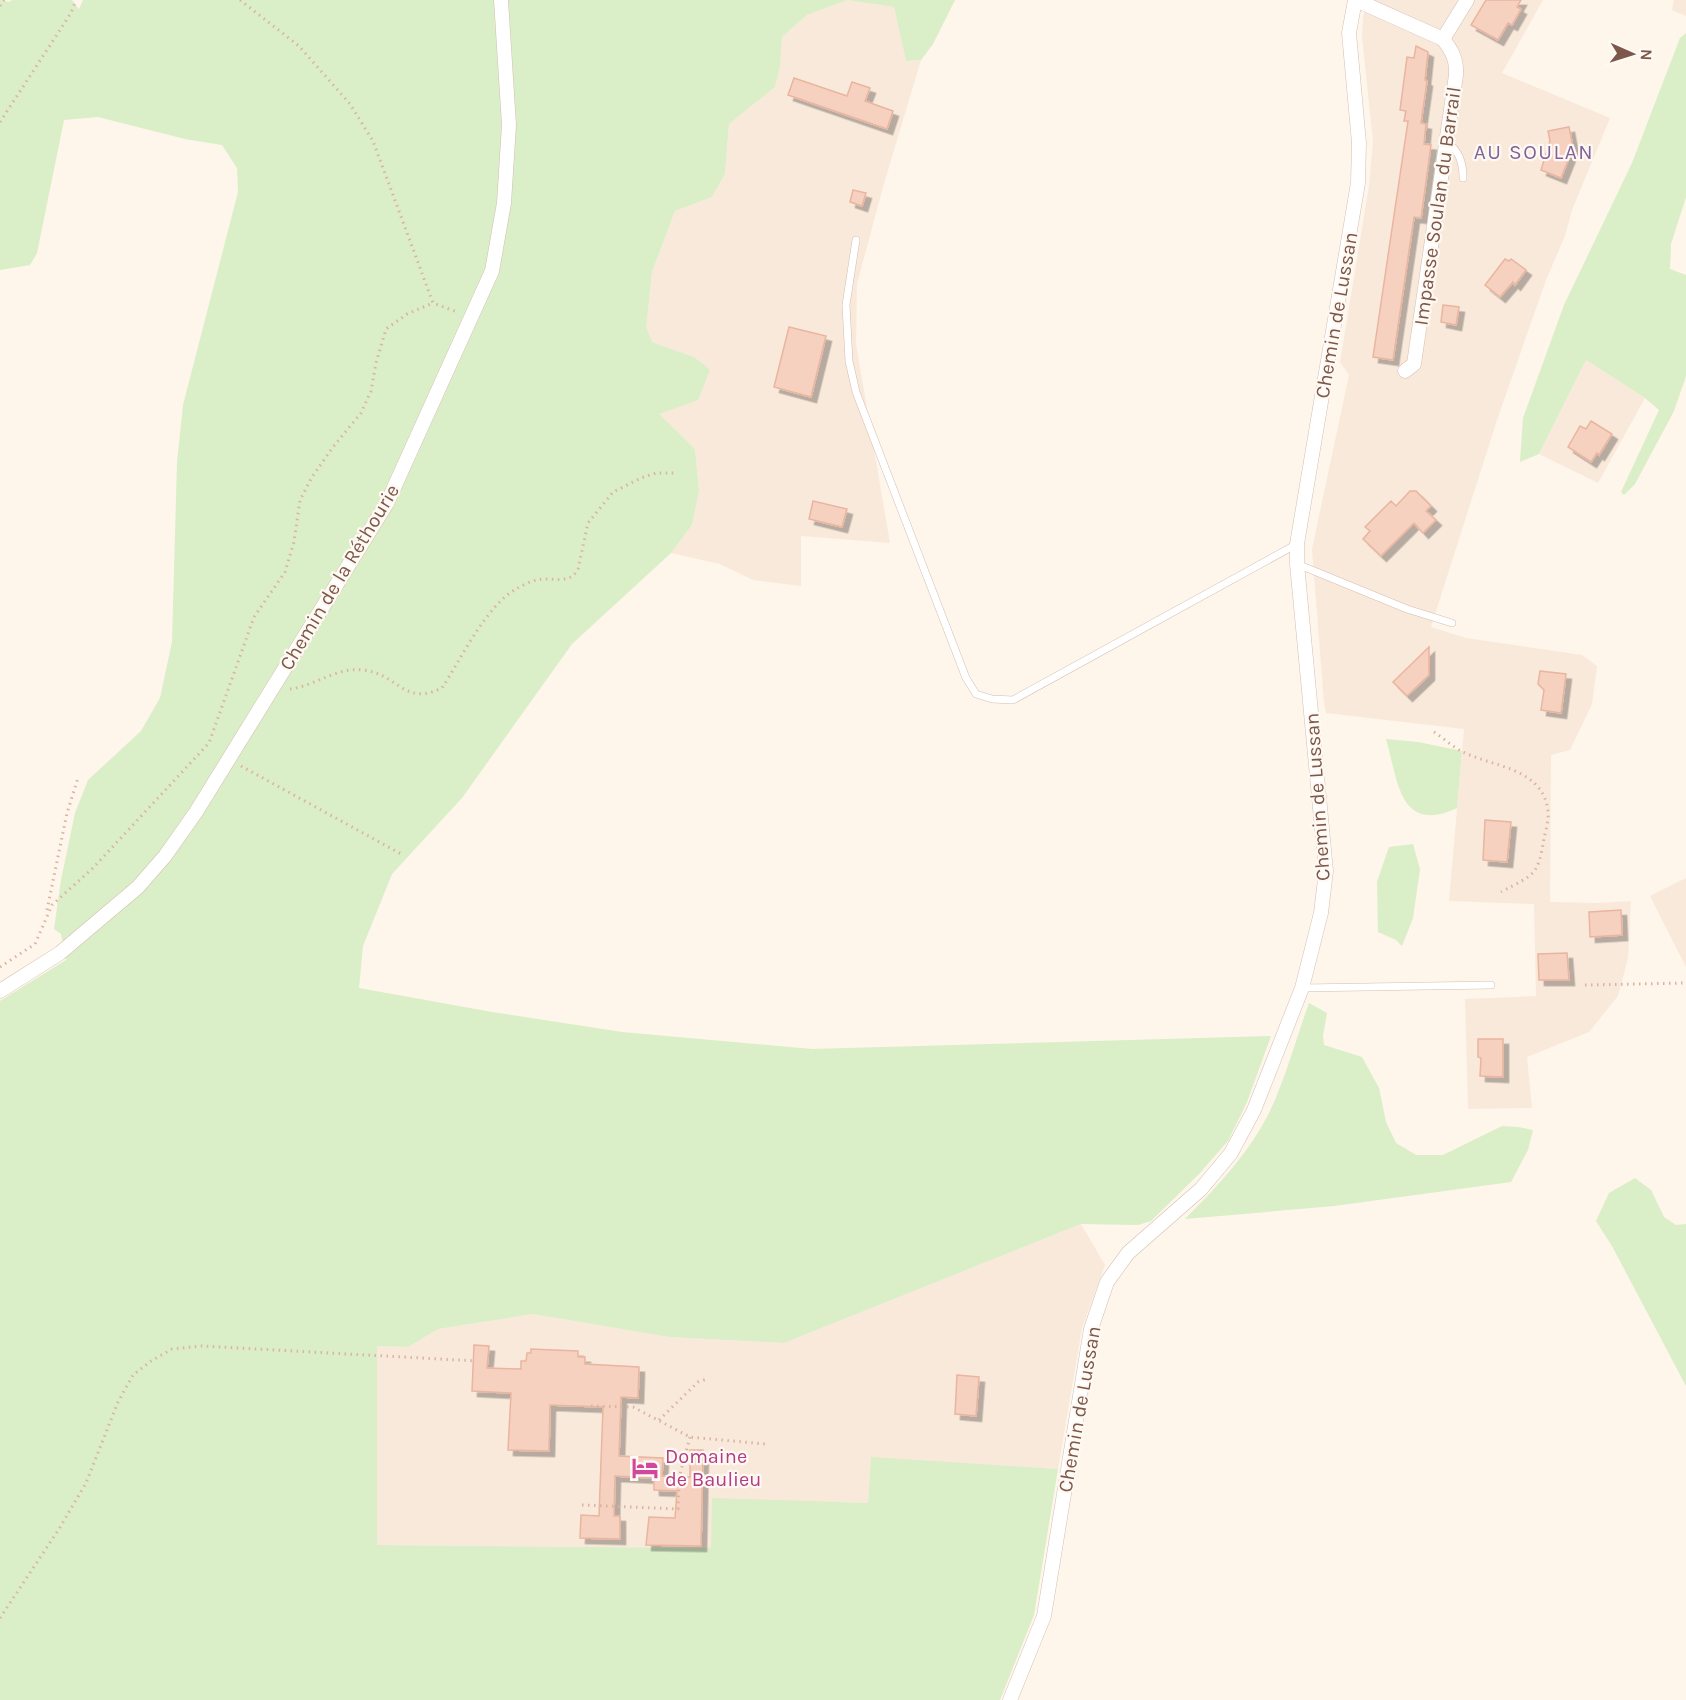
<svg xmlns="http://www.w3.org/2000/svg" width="1686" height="1700" viewBox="0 0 1686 1700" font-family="Karla,sans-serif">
	<defs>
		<filter id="shadow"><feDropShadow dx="5.5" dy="5.5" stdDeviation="0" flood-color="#0004"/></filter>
	</defs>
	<rect width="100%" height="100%" fill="#fef5eb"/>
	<g fill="#f9e9db">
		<polygon points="847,0 894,7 906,61 921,60 883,187 857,284 856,344 890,543 801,536 801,586 753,580 720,564 671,553 692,525 699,491 695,449 658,414 694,357 652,342 645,328 652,272 675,211 712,197 725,174 729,124 775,87 780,67 782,37 807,15"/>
		<polygon points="1368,0 1543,0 1502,73 1610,118 1572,210 1565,236 1546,280 1497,420 1431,627 1466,638 1582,655 1597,666 1592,704 1570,750 1551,755 1550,902 1599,903 1631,901 1628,958 1618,996 1589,1032 1527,1057 1532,1108 1468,1109 1465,999 1536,996 1534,904 1449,901 1464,729 1326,713 1324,703 1312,549 1349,375 1340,362 1369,186 1373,141 1362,37 1363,17"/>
		<polygon points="1674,0 1686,0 1686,16 1672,10"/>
		<polygon points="1586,360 1645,398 1598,483 1539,454"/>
		<polygon points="1686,878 1686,967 1650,896"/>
		<polygon points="1081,1224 1105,1265 1082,1328 1058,1469 871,1458 868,1503 838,1502 712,1548 377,1545 377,1346 408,1347 438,1329 533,1314 669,1337 784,1343"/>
	</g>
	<g fill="#daeec7">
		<polygon points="0,0 9,2 12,0 72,0 79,9 83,0 847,0 807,15 782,37 780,67 775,87 729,124 725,174 712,197 675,211 652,272 646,327 652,342 694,357 710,370 698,400 659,414 695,449 699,491 692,525 671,553 572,644 462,798 392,874 363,946 359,988 492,1012 622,1032 812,1049 1271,1036 1247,1102 1228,1141 1199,1174 1151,1221 1138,1225 1081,1224 784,1343 669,1337 533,1314 438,1329 408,1347 377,1346 377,1545 711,1548 712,1498 868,1503 871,1457 1058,1469 1034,1615 1000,1700 0,1700 0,1001 66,960 61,934 54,929 61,880 75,813 88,780 141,731 160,698 172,642 177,463 183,405 238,192 237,168 222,145 185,139 98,117 64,120 37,253 30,265 0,270"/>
		<polygon points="847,0 955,0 933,44 921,60 906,61 894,7"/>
		<polygon points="1686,33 1686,197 1671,244 1670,269 1686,275 1686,376 1674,411 1635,484 1624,495 1621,492 1659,410 1645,398 1586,360 1539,454 1520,462 1523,418 1564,305 1632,163 1680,38"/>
		<path d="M1386 739 1418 742 1462 751 1457 808C1399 835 1398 780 1386 739Z"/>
		<polygon points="1413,844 1420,869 1413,918 1402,946 1396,940 1378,932 1377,882 1389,847"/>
		<path d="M1309 1003 1327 1013 1323 1036 1324 1045 1362 1057 1379 1088 1386 1122 1396 1143 1416 1155H1443L1502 1126 1518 1127 1533 1130 1528 1150 1511 1182 1334 1206 1185 1219C1217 1187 1250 1152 1270 1111 1286 1077 1296 1039 1309 1003Z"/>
		<polygon points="1635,1178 1651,1190 1664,1217 1676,1225 1686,1224 1686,1386 1612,1246 1596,1221 1609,1193"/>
	</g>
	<g fill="#f6d1c0" stroke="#eab59f" stroke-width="1.5" filter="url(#shadow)">
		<polygon points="1486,0 1521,0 1517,7 1521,9 1512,25 1508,23 1498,40 1471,25"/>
		<polygon points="1416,46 1428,52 1425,80 1427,81 1421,123 1426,124 1424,144 1431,145 1421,218 1414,217 1393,360 1373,357 1408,121 1404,121 1406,111 1400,110 1407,57 1414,58"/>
		<polygon points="794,78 847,96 852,82 870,88 865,101 893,111 887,129 788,95"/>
		<polygon points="1569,127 1573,148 1561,178 1541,170 1550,141 1548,131"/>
		<polygon points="853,190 866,193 862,206 850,202"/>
		<polygon points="1505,259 1509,261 1511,259 1526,270 1515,285 1513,282 1500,297 1485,285"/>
		<polygon points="1443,305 1459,307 1456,325 1441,322"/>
		<polygon points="789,327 826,336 811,397 774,387"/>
		<polygon points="1591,421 1612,434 1599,455 1597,453 1591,462 1568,447 1580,426 1586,429"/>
		<polygon points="1410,491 1416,491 1431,506 1426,511 1436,520 1423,533 1414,523 1381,556 1363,539 1370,531 1365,527 1391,501 1396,506"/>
		<polygon points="813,501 847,509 842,527 809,519"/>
		<polygon points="1429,647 1429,675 1407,696 1393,682"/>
		<polygon points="1540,671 1566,674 1561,713 1541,710 1544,690 1538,684"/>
		<polygon points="1485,820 1511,822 1507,862 1483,860"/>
		<polygon points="1621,910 1622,935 1590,937 1589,912"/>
		<polygon points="1567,953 1569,980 1539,980 1538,954"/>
		<polygon points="1478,1039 1503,1039 1503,1077 1480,1076 1481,1058 1478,1057"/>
		<polygon points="474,1345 489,1346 487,1368 521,1369 521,1361 526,1361 527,1353 531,1353 531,1349 578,1351 578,1357 585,1357 585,1364 639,1367 638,1398 621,1397 619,1456 663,1458 662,1476 690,1477 690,1450 703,1450 701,1546 646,1545 649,1517 675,1518 677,1491 654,1490 654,1478 615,1476 614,1516 620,1516 620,1539 580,1538 581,1515 599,1516 603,1407 550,1405 549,1451 508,1450 511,1393 472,1391"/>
		<polygon points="957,1375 979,1377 976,1416 955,1414"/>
	</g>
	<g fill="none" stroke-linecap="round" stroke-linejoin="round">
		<g stroke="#d5beb1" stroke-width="8">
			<g id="lane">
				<path d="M1447 142C1459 151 1463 162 1463 178"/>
				<polyline points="856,240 846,305 849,361 856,392 966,678 976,694 992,699 1013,700 1297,544"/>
				<polyline points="1297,564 1407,609 1452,623"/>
				<polyline points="1302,988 1491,985"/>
			</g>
		</g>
		<g stroke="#d5beb1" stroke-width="15">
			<g id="street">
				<polyline points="1356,0 1443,39 1467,0"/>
				<path d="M1405 371 1414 364 1456 75C1457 59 1452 51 1443 39"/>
				<polyline points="0,991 60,953 138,887 165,856 196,812 387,503 492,271 504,203 509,125 501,0"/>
				<polyline points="1010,1700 1044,1616 1091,1329 1107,1282 1128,1253 1201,1189 1231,1153 1254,1110 1302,988 1321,913 1326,871 1297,564 1297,544 1358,183 1359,143 1349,33 1355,0"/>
			</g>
		</g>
		<g stroke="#dcb3a2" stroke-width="3" stroke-dasharray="1.5 4.5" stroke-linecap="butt">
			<polyline points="240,0 299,46 350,104 373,141 433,303 457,312"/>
			<polyline points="0,6 4,0"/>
			<polyline points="0,122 71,13 76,0"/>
			<path d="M290 689C315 686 336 667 362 670 398 673 403 707 442 688 461 659 486 606 516 589 522 586 530 581 537 580 551 576 570 586 578 569L588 523 613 492 641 478 656 473H676"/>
			<path d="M1434 732C1443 738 1452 746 1461 751 1491 767 1543 767 1548 811 1549 819 1546 830 1544 838 1538 877 1534 874 1501 892"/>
			<polyline points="241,766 403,855"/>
			<polyline points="47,910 67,813 78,778"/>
			<polyline points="0,967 35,944 52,905 93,868 209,743 254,617 285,572 294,542 300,500 312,477 333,447 361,413 371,391 376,363 386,329 407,314 433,303"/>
			<polyline points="1585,985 1686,983"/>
			<polyline points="591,1406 633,1407 690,1437 765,1444"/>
			<polyline points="659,1420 698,1382 707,1379"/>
			<polyline points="582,1505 678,1509 679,1478 690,1437"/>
			<polyline points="0,1618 59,1529 86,1483 118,1402 133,1375 151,1361 172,1349 202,1346 476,1361"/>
		</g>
		<use href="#lane" stroke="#fff" stroke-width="7"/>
		<use href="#street" stroke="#fff" stroke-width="14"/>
	</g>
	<defs>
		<g id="hotel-bare" transform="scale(2.07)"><path d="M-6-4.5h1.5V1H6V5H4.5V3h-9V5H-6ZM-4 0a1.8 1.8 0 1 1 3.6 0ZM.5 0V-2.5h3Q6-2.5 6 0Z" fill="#d1479c" stroke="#fff9f3" stroke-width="2.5" paint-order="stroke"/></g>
	</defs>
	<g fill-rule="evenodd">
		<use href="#hotel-bare" x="645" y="1468"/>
	</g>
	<g text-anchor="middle" stroke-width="4.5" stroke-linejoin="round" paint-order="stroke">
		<g font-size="20" fill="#7d584a" stroke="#fff9f3">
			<text transform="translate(1437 206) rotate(-82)" y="7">Impasse Soulan du Barrail</text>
			<text transform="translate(1336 315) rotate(-80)" y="7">Chemin de Lussan</text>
			<text transform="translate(339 577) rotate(-59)" y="7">Chemin de la Réthourie</text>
			<text transform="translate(1317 797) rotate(-94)" y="7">Chemin de Lussan</text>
			<text transform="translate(1079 1409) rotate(-80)" y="7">Chemin de Lussan</text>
		</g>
		<g font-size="20" fill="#b23c85" stroke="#fff9f3" text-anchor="start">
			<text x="665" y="1463">Domaine<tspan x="665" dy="23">de Baulieu</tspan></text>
		</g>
		<g font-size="21" letter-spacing="1.5" fill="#816398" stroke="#fff9f3">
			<text x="1534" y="159">AU SOULAN</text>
		</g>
	</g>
	<g transform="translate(1632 54) rotate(93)" stroke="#fff9f3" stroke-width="4.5" paint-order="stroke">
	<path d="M0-4.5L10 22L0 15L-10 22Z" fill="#7d584a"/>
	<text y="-9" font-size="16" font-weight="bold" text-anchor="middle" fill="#7d584a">N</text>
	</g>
</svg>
